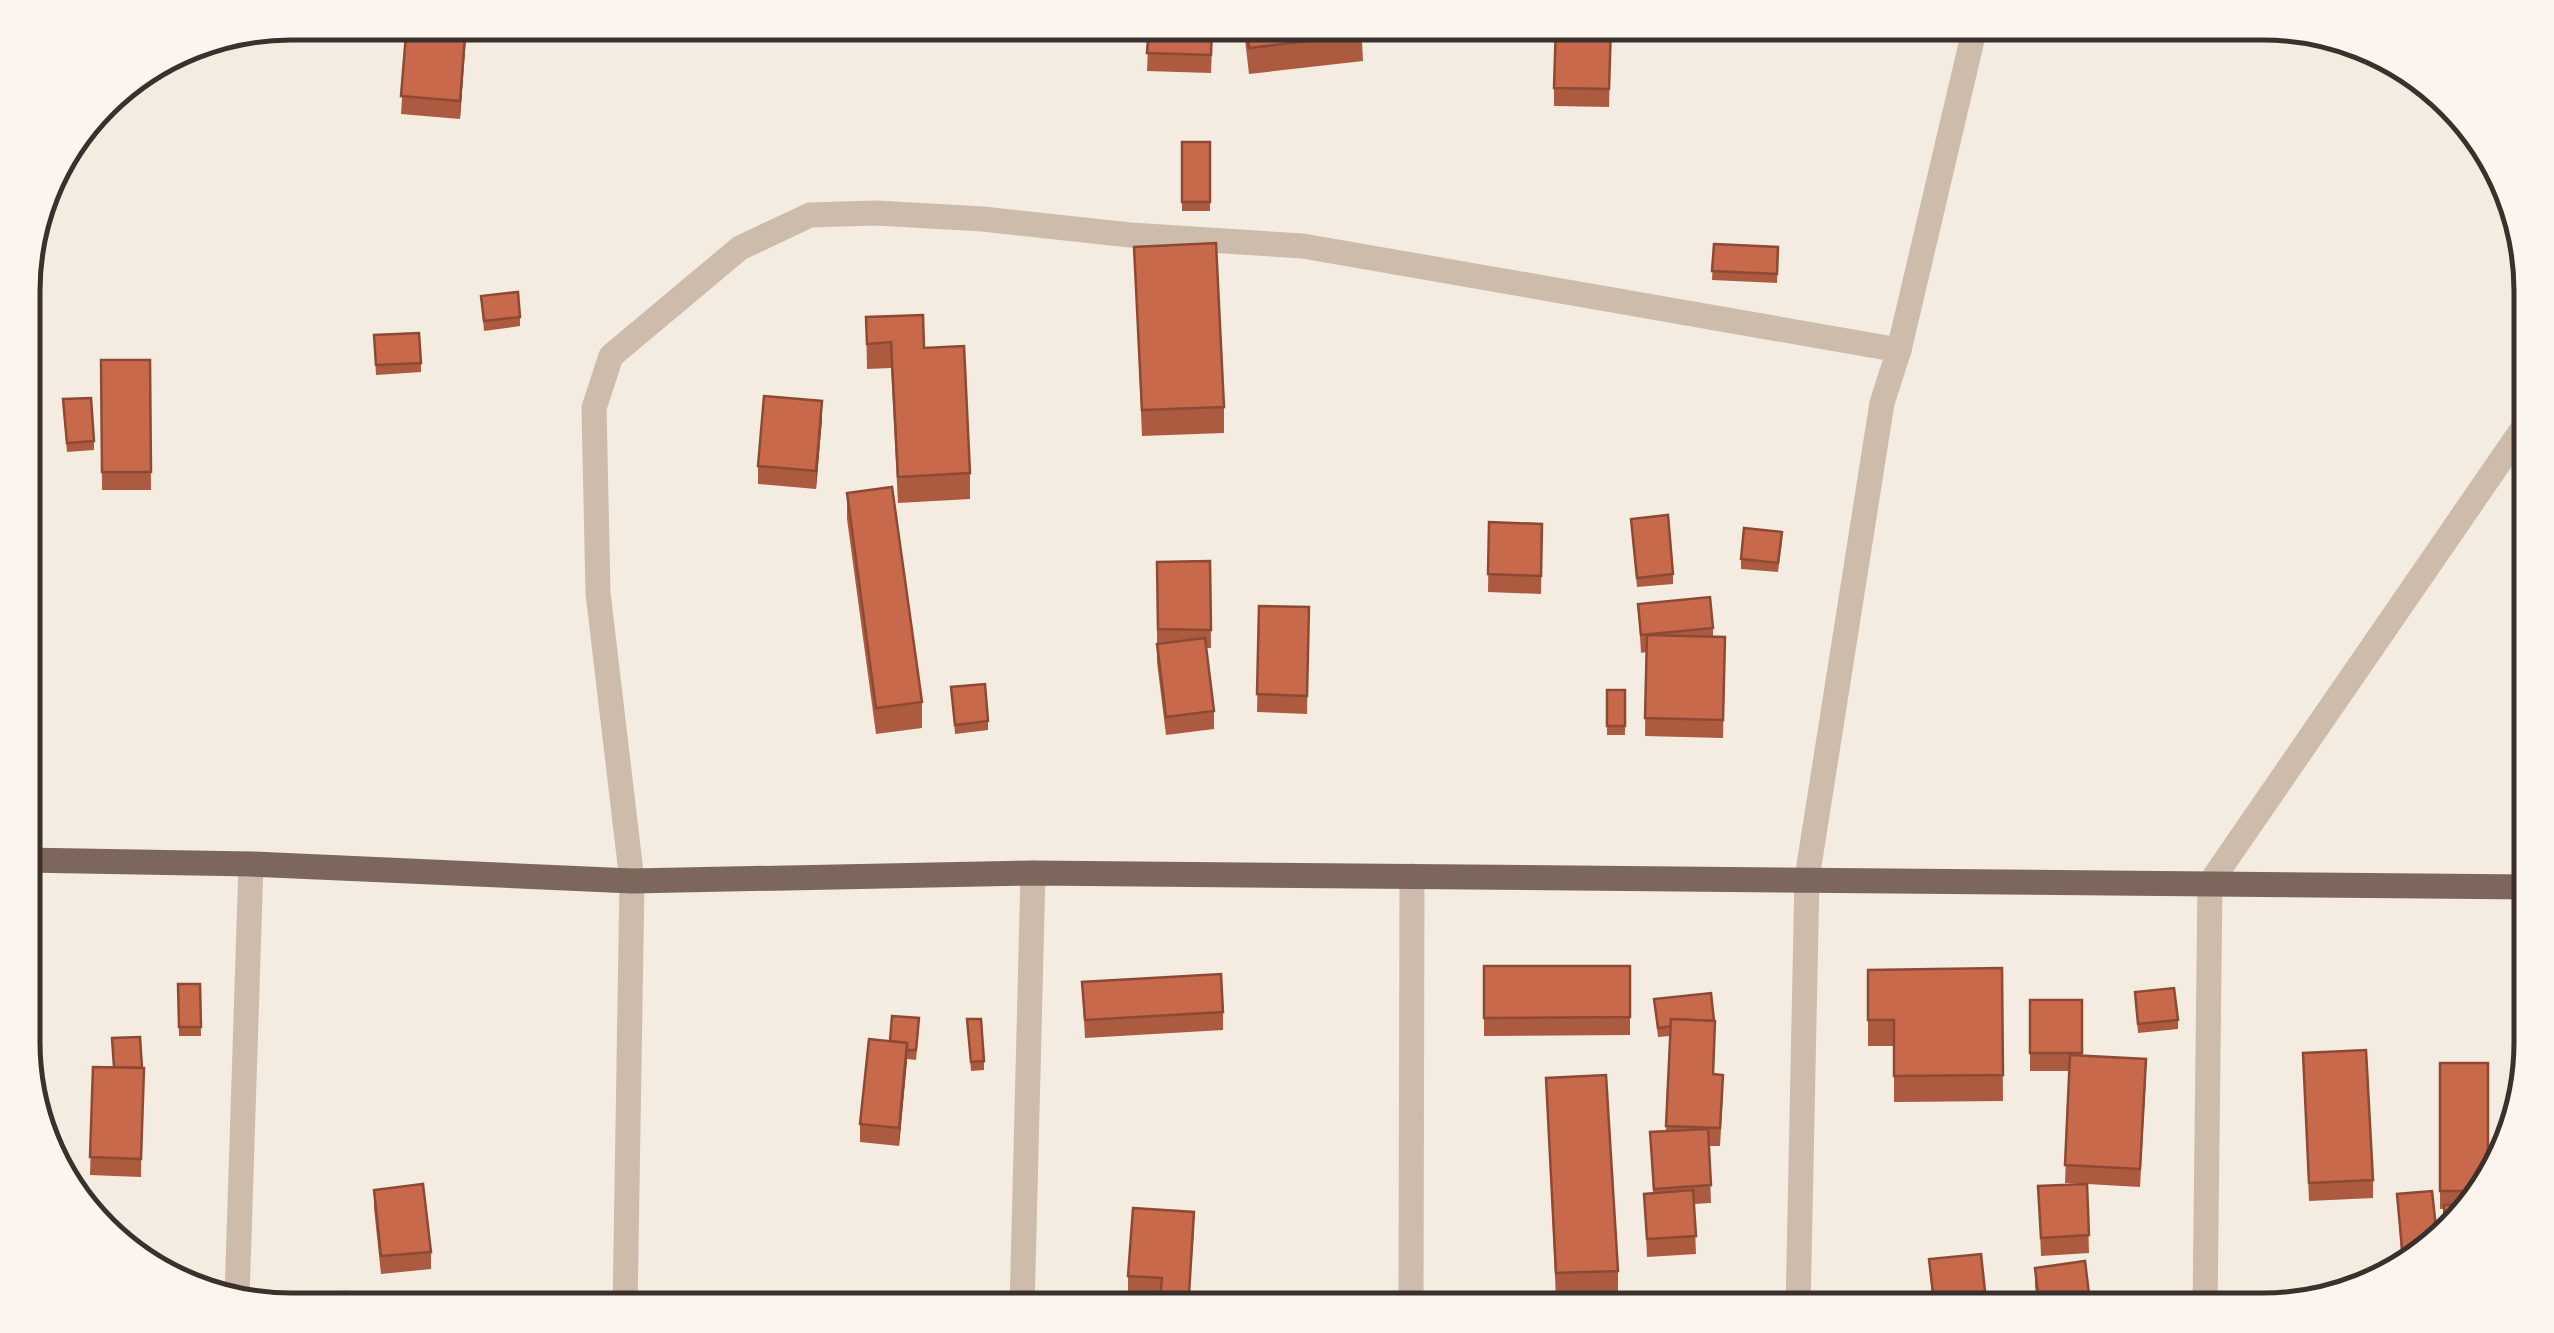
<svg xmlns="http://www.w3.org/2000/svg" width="2554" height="1333" viewBox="0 0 2554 1333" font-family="Mulish,sans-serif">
	<rect width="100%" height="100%" fill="#f4ebe1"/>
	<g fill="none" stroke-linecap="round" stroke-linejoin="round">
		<g stroke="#cdbbac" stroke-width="25">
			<polyline points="237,1298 251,864"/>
			<polyline points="625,1310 632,881 598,593 594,408 611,356 740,248 810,215 876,213 983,219 1130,235 1303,246 1899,350"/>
			<polyline points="1022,1310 1033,873"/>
			<polyline points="1411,1310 1412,876"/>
			<polyline points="1798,1310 1807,878 1882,403 1899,350 1976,23"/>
			<polyline points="2205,1310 2210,883 2530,418"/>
		</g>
		<polyline stroke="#7d675c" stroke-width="25" points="24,860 251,864 632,881 1033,873 2531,887"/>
	</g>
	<g fill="#ac5a40">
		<polygon points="407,22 467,22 460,119 401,114"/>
		<polygon points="1149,22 1213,22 1211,73 1147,71"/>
		<polygon points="1243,22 1361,22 1363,61 1249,74"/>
		<polygon points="1585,22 1614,22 1614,29 1611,29 1609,107 1554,106 1554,88"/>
		<rect x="1182" y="142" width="28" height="69"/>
		<polygon points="1714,244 1778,247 1777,283 1712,280"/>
		<polygon points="1134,247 1224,407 1224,433 1142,436"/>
		<polygon points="481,296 520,317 520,326 484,331"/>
		<polygon points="866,317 924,348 970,473 970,499 898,503 891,368 867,369"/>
		<polygon points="374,335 421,363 421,372 376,375"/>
		<polygon points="101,360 150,360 151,490 102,490"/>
		<polygon points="63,409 94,441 94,450 67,452"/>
		<polygon points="822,419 816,489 758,484 758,466"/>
		<polygon points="847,493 922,702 922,728 876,734 847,519"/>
		<polygon points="1631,519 1673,574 1673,584 1637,587"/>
		<polygon points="1489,522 1542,524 1541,594 1488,592"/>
		<polygon points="1782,541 1778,572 1741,569 1741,559"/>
		<polygon points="1210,561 1211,648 1206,648 1214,711 1214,729 1166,735 1157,662 1157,562"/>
		<polygon points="1638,604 1713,628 1713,637 1725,637 1723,738 1645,736 1646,652 1641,653"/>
		<polygon points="1259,606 1309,607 1307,714 1257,712"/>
		<polygon points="951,687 988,721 988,730 955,734"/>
		<rect x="1607" y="690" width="18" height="45"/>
		<polygon points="1484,966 1630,966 1630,1035 1484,1036"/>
		<polygon points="2002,968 2003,1101 1894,1102 1894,1046 1868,1046 1868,970"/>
		<polygon points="1082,982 1223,1012 1223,1030 1085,1038"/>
		<polygon points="178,984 200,984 201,1036 179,1036"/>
		<polygon points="2135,992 2178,1020 2178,1029 2138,1033"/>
		<polygon points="1654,999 1714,1074 1723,1093 1720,1146 1709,1146 1711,1203 1694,1204 1696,1254 1647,1257 1644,1194 1653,1193 1650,1132 1666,1131 1670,1036 1658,1037"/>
		<polygon points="2030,1000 2082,1000 2082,1056 2146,1077 2140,1187 2087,1184 2089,1253 2041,1256 2038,1186 2081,1184 2065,1183 2069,1071 2030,1071"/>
		<polygon points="967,1019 984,1061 984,1070 971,1071"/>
		<polygon points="919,1027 916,1060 907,1059 899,1146 860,1142 860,1124"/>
		<polygon points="2303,1053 2373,1180 2373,1198 2309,1201"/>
		<polygon points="2440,1063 2488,1157 2504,1161 2444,1229 2444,1209 2440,1209"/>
		<polygon points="93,1067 142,1068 141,1177 90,1175"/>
		<polygon points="1546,1078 1618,1271 1618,1296 1556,1299"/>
		<polygon points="374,1190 431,1252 431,1269 381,1274 374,1208"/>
		<polygon points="2397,1194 2437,1237 2412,1266 2402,1269"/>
		<polygon points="1194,1230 1160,1296 1128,1294 1128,1276"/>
		<polygon points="1929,1259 1987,1310 1933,1310"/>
		<polygon points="2035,1268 2091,1310 2038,1310 2035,1286"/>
	</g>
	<g fill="#8c4a34">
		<polygon points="466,22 467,22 460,119 460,101"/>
		<polygon points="822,401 822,419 816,489 816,471"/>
		<polygon points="907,1043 907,1061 899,1146 899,1128"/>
		<polygon points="1194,1212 1194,1230 1188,1310"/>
	</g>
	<g fill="#c8694b" stroke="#8c4a34" stroke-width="2.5">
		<polygon points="407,22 466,22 460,101 401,96"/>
		<polygon points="1149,22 1212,22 1211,55 1147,53"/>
		<polygon points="1246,22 1361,22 1363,35 1249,48"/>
		<polygon points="1556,23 1611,25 1609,89 1554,88"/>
		<rect x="1182" y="142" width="28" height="60"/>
		<polygon points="1216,243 1224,407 1142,410 1134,247"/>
		<polygon points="1714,244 1778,247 1777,274 1712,271"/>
		<polygon points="518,292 520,317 484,321 481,296"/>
		<polygon points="923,315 924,348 964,346 970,473 898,477 891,342 867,344 866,317"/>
		<polygon points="419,333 421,363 376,365 374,335"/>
		<polygon points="101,360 150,360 151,472 102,472"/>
		<polygon points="764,396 822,401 816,471 758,466"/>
		<polygon points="91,398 94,441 67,443 63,399"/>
		<polygon points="892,487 922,702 876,708 847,493"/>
		<polygon points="1668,515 1673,574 1637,578 1631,519"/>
		<polygon points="1489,522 1542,524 1541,576 1488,574"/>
		<polygon points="1744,528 1782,532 1778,563 1741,559"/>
		<polygon points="1210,561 1211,630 1158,629 1157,562"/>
		<polygon points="1710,597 1713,628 1641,635 1638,604"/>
		<polygon points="1259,606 1309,607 1307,696 1257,694"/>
		<polygon points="1647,635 1725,637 1723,720 1645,718"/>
		<polygon points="1205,638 1214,711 1166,717 1157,644"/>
		<polygon points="985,684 988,721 955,725 951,687"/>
		<rect x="1607" y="690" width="18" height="36"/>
		<polygon points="1484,966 1630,966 1630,1017 1484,1018"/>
		<polygon points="2002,968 2003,1075 1894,1076 1894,1020 1868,1020 1868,970"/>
		<polygon points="1221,974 1223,1012 1085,1020 1082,982"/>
		<polygon points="178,984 200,984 201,1027 179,1027"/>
		<polygon points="2174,988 2178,1020 2138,1024 2135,992"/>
		<polygon points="1711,993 1714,1021 1671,1019 1671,1026 1658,1028 1654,999"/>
		<rect x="2030" y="1000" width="52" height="53"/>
		<polygon points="892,1016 919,1018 916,1050 907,1050 907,1043 890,1041"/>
		<polygon points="967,1019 981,1019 984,1061 971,1062"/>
		<polygon points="1671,1019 1715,1021 1713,1074 1723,1075 1720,1128 1666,1126"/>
		<polygon points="140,1037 142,1068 114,1067 112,1038"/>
		<polygon points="869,1039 907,1043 899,1128 860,1124"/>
		<polygon points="2366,1050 2373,1180 2309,1183 2303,1053"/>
		<polygon points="2070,1055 2146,1059 2140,1169 2065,1165"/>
		<polygon points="2440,1063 2488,1063 2488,1157 2505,1157 2504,1161 2477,1191 2440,1191"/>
		<polygon points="93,1067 144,1068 141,1159 90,1157"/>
		<polygon points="1606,1075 1618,1271 1556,1273 1546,1078"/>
		<polygon points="1708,1129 1711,1185 1654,1189 1650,1132"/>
		<polygon points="423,1184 431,1252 381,1256 374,1190"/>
		<polygon points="2087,1184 2089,1235 2041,1238 2038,1186"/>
		<polygon points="1693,1190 1696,1236 1647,1239 1644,1194"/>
		<polygon points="2432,1191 2437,1237 2419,1258 2403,1259 2397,1194"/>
		<polygon points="2466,1204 2445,1228 2444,1205"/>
		<polygon points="1133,1208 1194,1212 1188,1310 1159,1310 1162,1278 1128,1276"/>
		<polygon points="1981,1254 1987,1310 1935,1310 1929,1259"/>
		<polygon points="2085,1261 2091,1310 2040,1310 2035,1268"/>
		<polygon points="344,1292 383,1294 382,1310 344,1310"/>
		<polygon points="1723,1304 1724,1310 1666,1310 1666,1306"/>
	</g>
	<path d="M0 0H2554V1333H0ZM291 40H2263A251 251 0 0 1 2514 291V1042A251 251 0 0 1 2263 1293H291A251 251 0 0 1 40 1042V291A251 251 0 0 1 291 40Z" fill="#fbf5ee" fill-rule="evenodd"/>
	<path fill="none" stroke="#3b302b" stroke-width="5" d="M291 40H2263A251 251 0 0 1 2514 291V1042A251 251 0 0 1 2263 1293H291A251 251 0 0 1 40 1042V291A251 251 0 0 1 291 40Z"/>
</svg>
